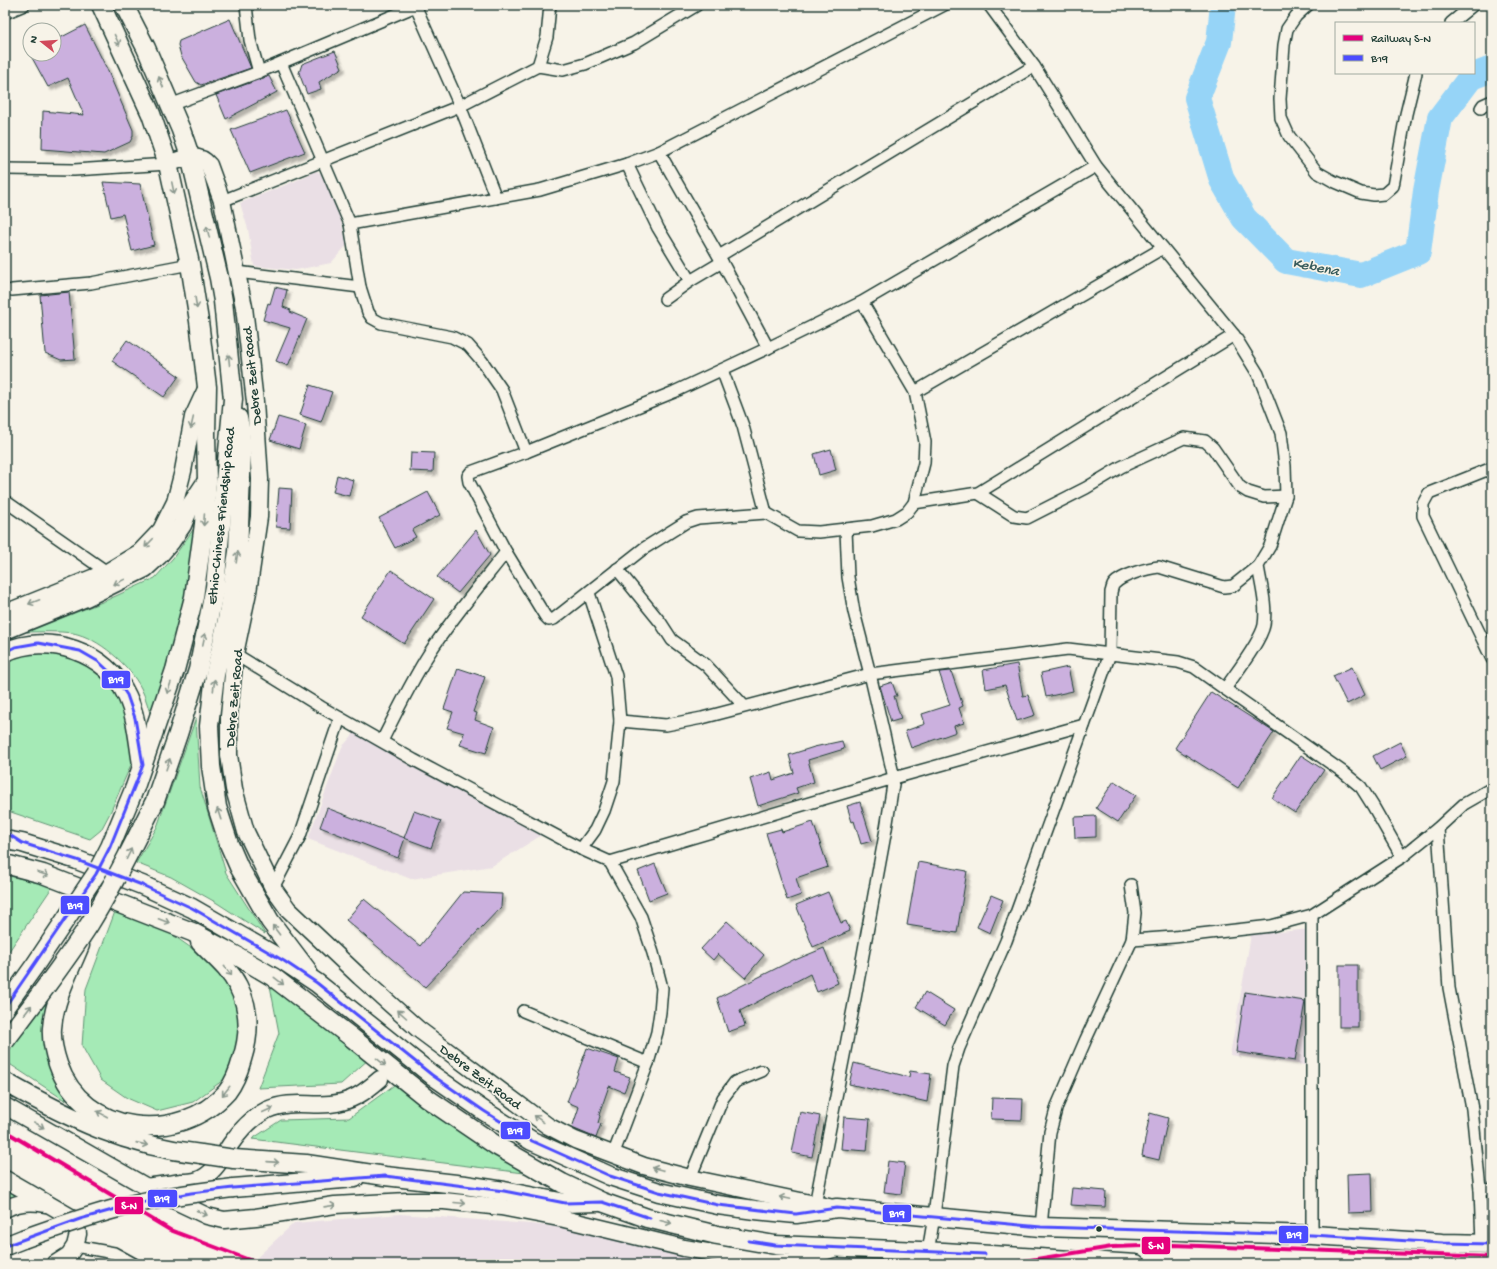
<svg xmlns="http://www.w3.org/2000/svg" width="1497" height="1269" viewBox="0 0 1497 1269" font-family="'Gochi Hand',sans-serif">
	<defs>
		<filter id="shadow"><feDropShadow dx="3.5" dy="3.5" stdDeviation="1" flood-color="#0004"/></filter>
	</defs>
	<rect width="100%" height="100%" fill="#f7f3e8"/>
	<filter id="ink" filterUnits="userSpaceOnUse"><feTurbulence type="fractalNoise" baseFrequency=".025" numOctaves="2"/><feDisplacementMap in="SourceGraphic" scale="8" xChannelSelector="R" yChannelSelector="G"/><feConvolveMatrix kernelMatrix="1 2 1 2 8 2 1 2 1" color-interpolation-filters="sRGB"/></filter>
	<g filter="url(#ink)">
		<g fill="#eadfe5">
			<polygon points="316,171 326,176 337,206 347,245 331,263 296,270 254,266 248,229 240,203 293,182"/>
			<polygon points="357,730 545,833 492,866 411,879 308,839 342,747"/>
			<polygon points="1310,929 1305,1065 1230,1055 1251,935"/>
			<polygon points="400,1214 530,1224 897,1264 250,1264 294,1223"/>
		</g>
		<g fill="#a5eab6" stroke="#629475">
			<path d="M200 520 195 565 152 720C149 710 146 698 141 688 129 665 99 638 73 633 59 631 41 632 27 632L107 600 155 578 173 558Z"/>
			<polygon points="32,653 61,653 81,659 117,683 132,715 133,760 110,813 101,830 90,839 5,810 5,661"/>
			<polygon points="196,718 200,787 226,873 265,934 217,903 171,877 136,863 157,827"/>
			<polygon points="5,875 53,886 5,957"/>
			<polygon points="116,909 170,933 214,964 236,994 244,1032 226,1078 193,1102 157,1111 127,1098 101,1080 82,1046 86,989"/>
			<polygon points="268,975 370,1058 341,1084 258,1088 279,1033"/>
			<polygon points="56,990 51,1045 66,1101 5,1061 5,1056"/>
			<polygon points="397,1083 532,1174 252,1139 281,1120 349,1118"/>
			<polygon points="5,1186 23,1195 5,1199"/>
		</g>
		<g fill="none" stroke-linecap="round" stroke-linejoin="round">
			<polyline stroke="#96d4f7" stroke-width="26" points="1223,5 1219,42 1197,98 1222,180 1244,218 1286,261 1361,275 1418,252 1426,191 1440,118 1471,77 1492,69"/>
		</g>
		<g fill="#cbb0de" stroke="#1f3d34" filter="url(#shadow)">
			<polygon points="230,19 251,68 201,85 196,82 181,56 178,45 179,41"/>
			<polygon points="85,25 107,69 133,130 133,136 130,142 104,154 42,149 43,111 84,115 68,78 48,87 30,54 54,54 54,41"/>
			<polygon points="335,51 342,68 319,82 321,89 307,94 299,73 302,64"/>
			<polygon points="269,76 277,92 226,119 216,95"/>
			<polygon points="286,110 305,152 250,173 231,130"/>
			<polygon points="103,182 140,184 154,245 132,251 123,214 111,217"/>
			<polygon points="275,287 287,290 283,307 291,310 290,312 307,319 288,366 276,361 290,328 263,320 268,303 270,304"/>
			<polygon points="69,292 75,359 61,360 45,353 40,295"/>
			<polygon points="127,340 179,376 164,397 112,361"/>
			<polygon points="310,385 332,392 321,422 300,415"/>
			<polygon points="278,417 306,425 299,449 270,440"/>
			<polygon points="831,449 836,470 819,475 814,454"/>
			<polygon points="411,452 434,453 433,472 410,471"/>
			<polygon points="337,475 353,480 349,496 333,492"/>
			<polygon points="279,488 292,489 290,528 276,527"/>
			<polygon points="428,492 440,515 412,530 416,537 395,548 379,518"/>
			<polygon points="476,530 490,555 458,593 437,577"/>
			<polygon points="391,570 434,599 404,644 361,616"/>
			<polygon points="1017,664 1023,696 1028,695 1035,715 1017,721 1005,685 986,689 983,670"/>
			<polygon points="1068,667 1073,691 1046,697 1041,673"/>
			<polygon points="1352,667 1365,695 1347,704 1333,676"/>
			<polygon points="458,668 485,677 473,712 477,713 475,720 494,727 486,753 460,745 464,733 447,728 453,712 444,709"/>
			<polygon points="951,671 963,706 959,708 964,723 954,726 956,732 911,748 905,731 925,724 922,714 950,705 939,672"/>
			<polygon points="892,682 897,696 894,696 901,719 891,722 880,686"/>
			<polygon points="1211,692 1274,732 1238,788 1175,748"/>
			<polygon points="842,741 844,749 808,760 814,782 796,788 798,793 758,806 750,779 771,772 773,780 794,773 789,755 814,747"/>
			<polygon points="1400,742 1407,756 1380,770 1373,756"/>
			<polygon points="1301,755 1324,770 1295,813 1272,798"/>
			<polygon points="1114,781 1136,795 1118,822 1096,808"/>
			<polygon points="860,802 872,841 861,844 854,821 852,822 847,806"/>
			<polygon points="327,808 405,838 398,858 320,827"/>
			<polygon points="414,811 441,821 431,848 404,838"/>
			<polygon points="1096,816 1096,837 1075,838 1074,817"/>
			<polygon points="813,822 828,867 796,878 801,895 787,900 766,833 781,829 782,832"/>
			<polygon points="918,862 967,871 957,933 907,925"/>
			<polygon points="655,864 667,893 649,900 638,871"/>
			<polygon points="463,892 502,894 501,907 425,987 346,920 364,899 420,946"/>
			<polygon points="828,892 841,923 846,921 850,931 813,947 796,905"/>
			<polygon points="991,895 1003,900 990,933 977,927"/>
			<polygon points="727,921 764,955 745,978 718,954 713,960 701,949"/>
			<polygon points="824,948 838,983 817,992 810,974 740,1011 745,1026 728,1032 717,998 795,959 795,960"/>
			<rect x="1339" y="965" width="19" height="62"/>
			<polygon points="925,992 954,1010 945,1025 916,1007"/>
			<polygon points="1245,992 1305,1001 1295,1061 1236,1052"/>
			<polygon points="587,1048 619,1059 615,1072 630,1077 624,1092 609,1086 599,1115 600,1116 598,1123 601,1124 596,1138 572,1128 579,1107 567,1102"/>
			<polygon points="854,1063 909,1077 910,1071 931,1074 927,1102 849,1084"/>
			<polygon points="992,1098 1023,1099 1022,1120 991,1119"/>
			<polygon points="800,1112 820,1116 812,1157 792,1153"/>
			<polygon points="1150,1113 1168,1118 1159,1160 1142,1156"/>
			<polygon points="844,1117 870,1119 867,1151 841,1149"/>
			<polygon points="888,1161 905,1163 901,1194 884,1192"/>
			<polygon points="1372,1173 1373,1212 1348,1213 1347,1174"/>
			<polygon points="1072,1188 1106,1191 1105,1207 1070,1205"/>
		</g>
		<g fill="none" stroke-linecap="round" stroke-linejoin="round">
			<polyline stroke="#cccfc4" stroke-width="16" stroke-dasharray="16 8" stroke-linecap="butt" points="381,1077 409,1041"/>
			<g stroke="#1f3d34" stroke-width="14">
				<g id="minor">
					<polyline points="246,5 250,40 259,72"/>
					<polyline points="415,5 460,106 496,198"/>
					<polyline points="1308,5 1296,16 1287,29 1284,45 1280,99 1281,118 1289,136 1317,172 1333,181 1361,193 1374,195 1384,194 1393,186 1406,114 1416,73"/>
					<polyline points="5,13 24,5"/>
					<polyline points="1451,23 1473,5"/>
					<polyline points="281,63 350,224 360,287 368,312 372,318 381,323 452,337 468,345 482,361 502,390 526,452"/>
					<polyline points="538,66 547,37 550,5"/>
					<polyline points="170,105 259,72 416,6"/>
					<polyline points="1481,108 1483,105 1492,101"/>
					<polyline points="659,152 722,262 768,348"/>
					<polyline points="627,164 658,228 690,281 722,262"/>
					<polyline points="5,169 74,170 168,164"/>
					<polyline points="222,201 460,106 538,66 563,70 585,64 634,43 697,5"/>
					<polyline points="350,224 540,190 627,164 659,152 944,5"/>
					<polyline points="719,256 1034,66"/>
					<polyline points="237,272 360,287"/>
					<polyline points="12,290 91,283 190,264"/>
					<polyline points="665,299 690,281"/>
					<polyline points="862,302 915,392 925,442 924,463 914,503 907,512 896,519 872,526 819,532 798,531 766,513 698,518 686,522 643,549 554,619 549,620 545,616 506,552 469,482 468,476 471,472 526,452 674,392 768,348 862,302 1096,166"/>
					<polyline points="722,370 743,426 766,513"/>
					<polyline points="915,392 1163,248"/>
					<polyline points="1492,468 1429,493 1423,504 1423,516 1492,659"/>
					<polyline points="978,493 1014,516 1027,518 1086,488 1121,467 1184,438 1205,441 1213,448 1240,487 1248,492 1264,497 1286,496"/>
					<polyline points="5,501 107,572"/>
					<polyline points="914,503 978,493 1234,335"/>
					<polyline points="617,569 661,623 672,640 706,665 744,706"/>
					<polyline points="235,654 321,707 414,760 581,849 610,862 641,917 653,953 662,988 660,1012 657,1032 648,1063 613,1155"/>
					<polyline points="1225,689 1343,772 1361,787 1373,806 1402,857"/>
					<path d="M620 721 666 725 702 718 870 674 1068 649 1178 662 1194 667 1225 689C1235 674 1261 641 1264 625 1267 605 1261 585 1258 566L1270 546 1286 496 1285 466 1281 433 1258 374 1234 335 1096 166 1034 66 989 5"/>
					<path d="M382 741C397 711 412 680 430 652 453 617 480 585 506 552"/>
					<polyline points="1438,828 1449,988 1472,1109 1480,1189 1482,1244"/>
					<polyline points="581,849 595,830 604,811 614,781 620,721 616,676 589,593"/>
					<polyline points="610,862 894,778 1084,725"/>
					<polyline points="273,888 300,836 340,718"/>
					<polyline points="1132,940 1174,937 1271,926 1312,915"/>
					<polyline points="523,1011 648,1063"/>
					<polyline points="690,1178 723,1098 735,1082 762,1071"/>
					<polyline points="1480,1189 1492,1190"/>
					<polyline points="815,1205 854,1004 886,829 894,778 870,674 854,612 848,577 846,530"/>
					<polyline points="1041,1227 1050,1132 1057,1106 1086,1039 1132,940 1135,913 1131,885"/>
					<polyline points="1312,1235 1312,915 1402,857 1438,828 1464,804 1492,788"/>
					<polyline points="75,1246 114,1253 134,1264"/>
					<polyline points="894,1249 898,1264"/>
					<path d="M923 1264 928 1252 934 1216 953 1066 959 1048 1006 941 1110 654 1111 592C1112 590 1112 586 1114 584 1122 575 1148 568 1159 567L1224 587 1233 586 1258 566"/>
				</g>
			</g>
			<g stroke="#1f3d34" stroke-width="19">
				<g id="secondary">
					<path d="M168 164C181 159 198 151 209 165L222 201 244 307 255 402 260 479 259 517 248 592 235 654 229 716V755L234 789 246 832 273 888 288 909 360 977 418 1029 548 1126 575 1140 644 1166 690 1178 829 1207"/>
					<polyline points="5,613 107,572 140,552 161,530 175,502 183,471 193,417 207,387"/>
					<polyline points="5,1106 152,1190 207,1216 224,1220 256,1217 335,1205 407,1201 444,1201 501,1207 564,1219 684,1248 771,1263 792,1262 833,1249"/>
					<polyline points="5,1179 69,1216 77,1227 78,1234 75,1246 69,1255 55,1264"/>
					<path d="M146 1187C158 1185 169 1184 180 1182 186 1182 192 1182 198 1180 214 1174 221 1159 230 1145 239 1132 253 1117 267 1110 288 1100 309 1106 330 1104 352 1102 365 1092 380 1079"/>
					<path d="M5 1209C18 1202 30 1201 45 1204"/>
				</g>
			</g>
			<g stroke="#1f3d34" stroke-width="21">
				<g id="primary">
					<polyline points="101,5 151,114 168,164 190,264 199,321 207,387 206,433 207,481 204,524 194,597 175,670 135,787"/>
					<polyline points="124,5 146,48 181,130 190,156 219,278 223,301 233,399 215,587 198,670 178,734 155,801"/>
					<polyline points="238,418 240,428 242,451 238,552 227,620 215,675 209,726 211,766 217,807 229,844 239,867 270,921 307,970"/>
					<polyline points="5,630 86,597 145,568 158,556 171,541 182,525 189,508 207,481"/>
					<path d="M5 652C48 632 107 652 127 696 137 717 138 741 142 764"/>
					<polyline points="5,840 22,843 77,860 142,885 192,908 284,961 317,983 432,1075 484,1111 532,1141 610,1176 659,1192 718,1205 755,1210 796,1214 837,1208 1041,1227 1312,1235 1443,1243 1492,1244"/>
					<polyline points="5,864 43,874 192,932 239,957 273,977 351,1037 428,1099 497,1146 562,1183 602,1202 647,1218 717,1235 775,1245 944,1252 1136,1264"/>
					<path d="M80 945C69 972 54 1000 52 1028 51 1041 54 1052 58 1064 83 1136 178 1146 227 1092 234 1083 239 1070 242 1059 250 1034 250 1009 238 986 229 968 213 956 200 942"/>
					<path d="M5 1082C70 1119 126 1146 201 1154"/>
					<polyline points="234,1159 306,1164 385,1176 465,1185 504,1191 565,1203 598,1202"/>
					<polyline points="233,1188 355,1178"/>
					<polyline points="5,1246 23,1239"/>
				</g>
			</g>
			<use href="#minor" stroke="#f7f3e8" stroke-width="11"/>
			<use href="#secondary" stroke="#f7f3e8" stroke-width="16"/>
			<use href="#primary" stroke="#f7f3e8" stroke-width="18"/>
			<g stroke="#1f3d34" stroke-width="21" stroke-linecap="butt">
				<g id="primary-bridge">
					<polyline points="5,1007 35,965 96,874 110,847 135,787"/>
					<path d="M5 1041C34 1003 63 965 89 925 114 885 134 843 155 801"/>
					<polyline points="201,1154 234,1159"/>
					<path d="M23 1239C59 1226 96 1213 134 1204 166 1196 200 1192 233 1188"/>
				</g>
			</g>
			<use href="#primary-bridge" stroke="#f7f3e8" stroke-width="18"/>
			<g stroke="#f7f3e8" stroke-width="6">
				<g id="bus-1">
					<polyline points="5,652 15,647 38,643 80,651 99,662 114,676 127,695 135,718 143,765 110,847 96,874 5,1007"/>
					<polyline points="5,832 22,843 77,860 142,885 192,908 284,961 317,983 432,1075 484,1111 532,1141 610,1176 659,1192 718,1205 796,1214 837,1208 1041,1227 1312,1235 1443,1243 1492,1244"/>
					<polyline points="749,1241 775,1245 985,1254"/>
					<polyline points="5,1246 80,1219 134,1204 191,1193 233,1188 385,1176 504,1191 565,1203 602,1202 650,1218"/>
				</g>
			</g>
			<use href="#bus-1" stroke="#4c4cff" stroke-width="3"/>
			<g stroke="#f7f3e8" stroke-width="7">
				<g id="rail-1">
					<polyline points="5,1131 170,1230 260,1264"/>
					<polyline points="1005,1264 1112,1247 1174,1245 1492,1257"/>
				</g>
			</g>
			<use href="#rail-1" stroke="#e5007d" stroke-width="4"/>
		</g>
		<defs><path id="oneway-shaft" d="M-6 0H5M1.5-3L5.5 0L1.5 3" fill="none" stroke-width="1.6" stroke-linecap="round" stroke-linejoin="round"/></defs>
		<g stroke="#8b988e">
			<use href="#oneway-shaft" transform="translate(117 40) rotate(65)"/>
			<use href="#oneway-shaft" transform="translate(161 82) rotate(-113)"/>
			<use href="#oneway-shaft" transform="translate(173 188) rotate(78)"/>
			<use href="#oneway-shaft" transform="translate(208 232) rotate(-103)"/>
			<use href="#oneway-shaft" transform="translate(196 303) rotate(81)"/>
			<use href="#oneway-shaft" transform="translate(229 360) rotate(-96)"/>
			<use href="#oneway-shaft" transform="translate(192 423) rotate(103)"/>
			<use href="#oneway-shaft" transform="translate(204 520) rotate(94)"/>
			<use href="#oneway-shaft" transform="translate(149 543) rotate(134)"/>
			<use href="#oneway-shaft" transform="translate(237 557) rotate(-82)"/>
			<use href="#oneway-shaft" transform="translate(119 582) rotate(154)"/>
			<use href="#oneway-shaft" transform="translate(34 602) rotate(159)"/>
			<use href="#oneway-shaft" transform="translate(204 639) rotate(-78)"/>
			<use href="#oneway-shaft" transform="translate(214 685) rotate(-83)"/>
			<use href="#oneway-shaft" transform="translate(169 688) rotate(109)"/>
			<use href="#oneway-shaft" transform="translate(168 764) rotate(-71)"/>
			<use href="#oneway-shaft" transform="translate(219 814) rotate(-108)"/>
			<use href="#oneway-shaft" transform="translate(129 854) rotate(-64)"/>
			<use href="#oneway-shaft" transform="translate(43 874) rotate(18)"/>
			<use href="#oneway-shaft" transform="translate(164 921) rotate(21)"/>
			<use href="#oneway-shaft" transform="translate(276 930) rotate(-127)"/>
			<use href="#oneway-shaft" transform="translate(228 971) rotate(52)"/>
			<use href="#oneway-shaft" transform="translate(279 981) rotate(38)"/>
			<use href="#oneway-shaft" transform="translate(28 1010) rotate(-53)"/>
			<use href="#oneway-shaft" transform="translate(402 1014) rotate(-138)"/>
			<use href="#oneway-shaft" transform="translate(381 1062) rotate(39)"/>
			<use href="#oneway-shaft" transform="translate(226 1091) rotate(129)"/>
			<use href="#oneway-shaft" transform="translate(268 1110) rotate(-24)"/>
			<use href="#oneway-shaft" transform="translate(102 1114) rotate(-152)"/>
			<use href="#oneway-shaft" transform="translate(539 1119) rotate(-144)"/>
			<use href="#oneway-shaft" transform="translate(39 1125) rotate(30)"/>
			<use href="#oneway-shaft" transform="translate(142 1144) rotate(13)"/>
			<use href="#oneway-shaft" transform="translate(273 1162) rotate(4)"/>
			<use href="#oneway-shaft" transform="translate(658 1169) rotate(-165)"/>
			<use href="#oneway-shaft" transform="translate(785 1198) rotate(-168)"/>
			<use href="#oneway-shaft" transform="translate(460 1203) rotate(5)"/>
			<use href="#oneway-shaft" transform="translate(330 1206) rotate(-8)"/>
			<use href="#oneway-shaft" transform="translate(202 1213) rotate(24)"/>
			<use href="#oneway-shaft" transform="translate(666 1222) rotate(14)"/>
		</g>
	</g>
	<circle fill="#1f3d34" stroke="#f7f3e8" stroke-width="1.5" cx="1099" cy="1229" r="3.5"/>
	<g text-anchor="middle" stroke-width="3.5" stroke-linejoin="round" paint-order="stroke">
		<g font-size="14" fill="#1f3d34" stroke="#f7f3e8">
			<text transform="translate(251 376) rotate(-96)" y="5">Debre Zeit Road</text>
			<text transform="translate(220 516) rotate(-84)" y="5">Ethio-Chinese Friendship Road</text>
			<text transform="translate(233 698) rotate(-85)" y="5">Debre Zeit Road</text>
			<text transform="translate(481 1076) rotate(37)" y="5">Debre Zeit Road</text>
		</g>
		<g font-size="15" font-style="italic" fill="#375b5b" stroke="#f7f3e8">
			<text transform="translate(1316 266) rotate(11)" y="5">Kebena</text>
		</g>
	</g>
	<g stroke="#f7f3e8" stroke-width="1.5">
		<rect x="101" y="670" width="30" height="19" rx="4" fill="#4c4cff"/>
		<rect x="60" y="895" width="30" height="20" rx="4" fill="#4c4cff"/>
		<rect x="500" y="1121" width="31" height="19" rx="4" fill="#4c4cff"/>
		<rect x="147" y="1189" width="31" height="19" rx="4" fill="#4c4cff"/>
		<rect x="114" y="1196" width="30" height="19" rx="4" fill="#e5007d"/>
		<rect x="882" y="1204" width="30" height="19" rx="4" fill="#4c4cff"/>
		<rect x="1278" y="1225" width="31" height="19" rx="4" fill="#4c4cff"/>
		<rect x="1141" y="1236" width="30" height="19" rx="4" fill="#e5007d"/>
	</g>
	<g font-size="11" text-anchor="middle" font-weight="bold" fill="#fff">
		<text x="116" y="683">B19</text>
		<text x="75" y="909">B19</text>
		<text x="515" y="1134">B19</text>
		<text x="162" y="1202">B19</text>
		<text x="129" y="1209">S-N</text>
		<text x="897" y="1217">B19</text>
		<text x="1294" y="1238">B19</text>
		<text x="1156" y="1249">S-N</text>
	</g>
	<rect width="1497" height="1269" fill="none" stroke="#f7f3e8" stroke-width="20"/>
	<rect x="10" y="10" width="1477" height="1249" fill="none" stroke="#1f3d34" stroke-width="1.5" filter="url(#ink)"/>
	<rect x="1335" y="22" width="140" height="52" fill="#f7f3e8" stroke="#a1aaa0"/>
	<rect x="1343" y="35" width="20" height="6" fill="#e5007d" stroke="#a1aaa0"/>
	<text x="1371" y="42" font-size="12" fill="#1f3d34">Railway S-N</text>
	<rect x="1343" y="55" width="20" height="6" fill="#4c4cff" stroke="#a1aaa0"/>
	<text x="1371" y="62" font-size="12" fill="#1f3d34">B19</text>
	<g transform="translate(42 42) rotate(287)"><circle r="19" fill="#f7f3e8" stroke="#a1aaa0"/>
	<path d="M0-3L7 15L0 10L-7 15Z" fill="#d1495b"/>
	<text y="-6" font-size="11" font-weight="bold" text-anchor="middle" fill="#1f3d34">N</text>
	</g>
</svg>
